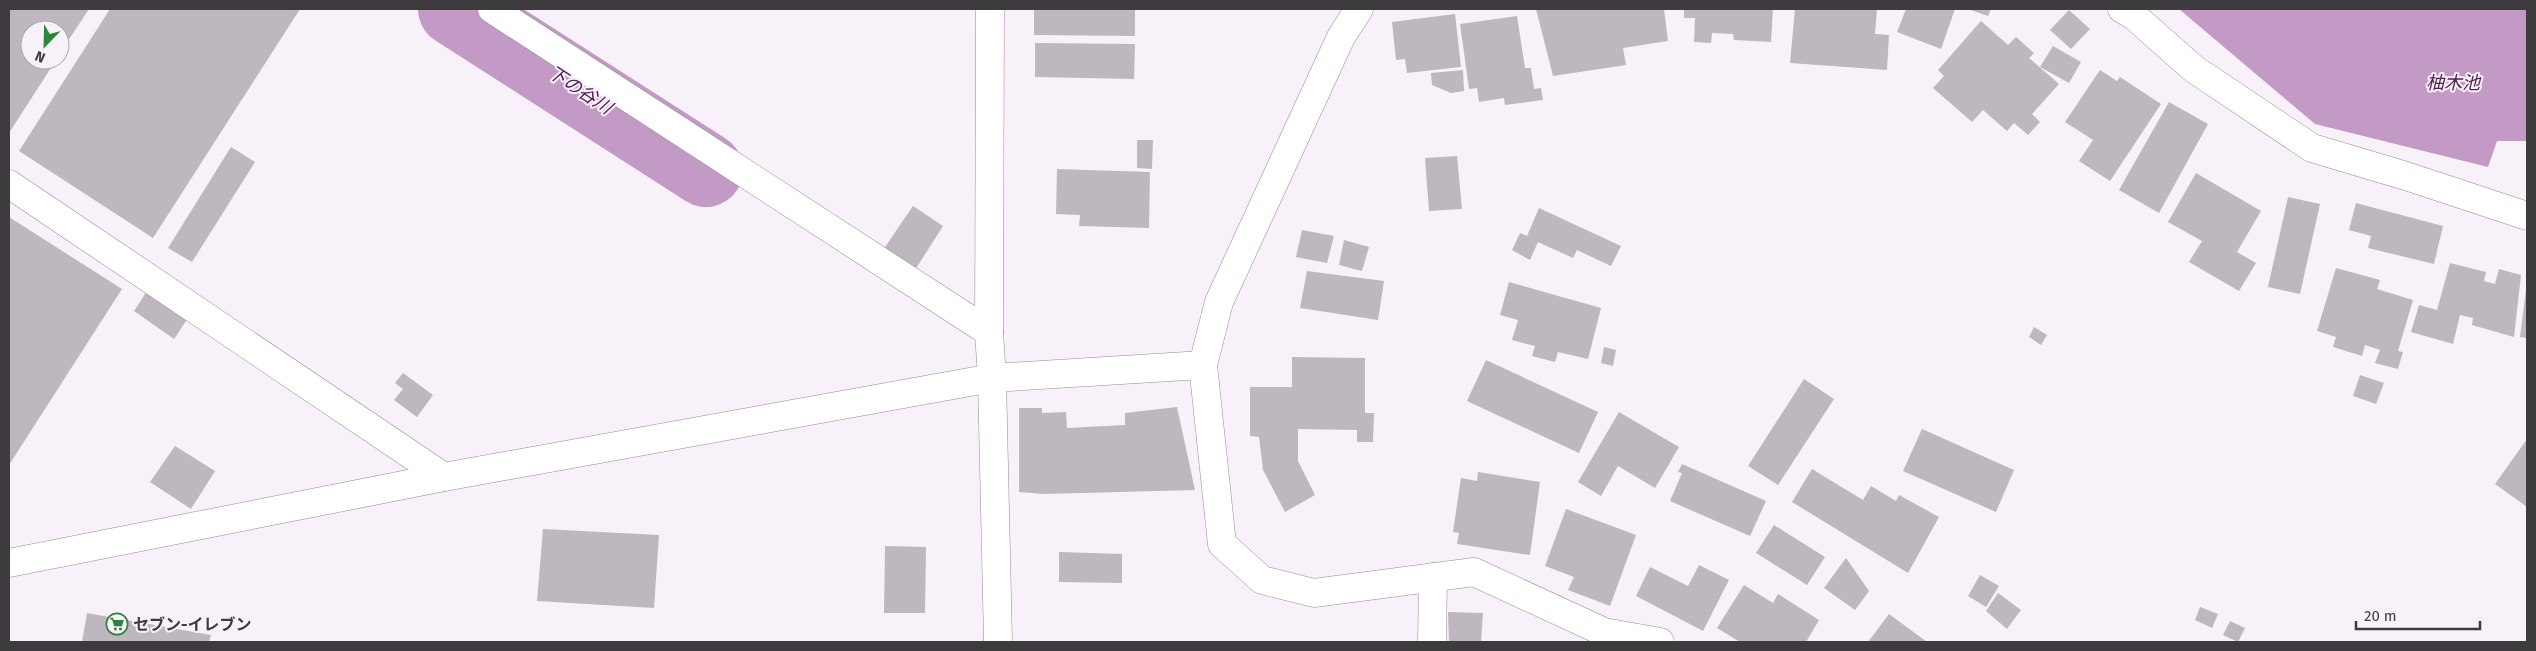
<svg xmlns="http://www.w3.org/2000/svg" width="2536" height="651" viewBox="0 0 2536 651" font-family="'Fira Sans','Noto Sans JP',sans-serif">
	<rect width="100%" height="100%" fill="#f9f1f9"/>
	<polygon fill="#c39ac5" points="2179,9 2527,9 2527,141 2497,141 2488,167 2315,124"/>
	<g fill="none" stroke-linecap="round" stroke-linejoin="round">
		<polyline stroke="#c39ac5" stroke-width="74" points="455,9 706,170"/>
	</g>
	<g fill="#bfb7bf">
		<polygon points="9,9 89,9 60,53 60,30 30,30 30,60 56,60 9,133"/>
		<polygon points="110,9 300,9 153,238 19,151"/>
		<polygon points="1034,9 1135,9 1135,36 1034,35"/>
		<polygon points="1536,9 1664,9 1668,41 1623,48 1626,65 1553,76"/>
		<polygon points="1684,9 1773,9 1771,42 1734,40 1733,34 1712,33 1711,43 1694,42 1695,18 1684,18"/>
		<polygon points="1795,9 1877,9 1875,34 1889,35 1887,70 1790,63"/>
		<polygon points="1906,9 1955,9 1941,49 1897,32"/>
		<polygon points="1968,9 1991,9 1988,16"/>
		<polygon points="2069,10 2090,29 2071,49 2050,30"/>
		<polygon points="1455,14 1461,67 1407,73 1405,59 1396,60 1392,22"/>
		<polygon points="1517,16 1525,68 1531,68 1534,89 1541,88 1543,100 1505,105 1504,98 1479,102 1477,88 1469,89 1460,24"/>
		<polygon points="1981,21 2008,45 2016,37 2034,53 2029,58 2059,84 2032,114 2040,122 2028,135 2014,123 2007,131 1983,110 1972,122 1933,88 1944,76 1938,70"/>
		<polygon points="1035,43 1135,44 1134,79 1035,77"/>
		<polygon points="2053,46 2081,62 2069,83 2040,67"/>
		<polygon points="1463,70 1464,91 1451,93 1432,85 1431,73"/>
		<polygon points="2100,70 2117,81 2120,77 2161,104 2110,181 2079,161 2093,140 2065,122"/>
		<polygon points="2169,102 2208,124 2159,213 2119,190"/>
		<polygon points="1137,140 1153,140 1152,169 1137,168"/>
		<polygon points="231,147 255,162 192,262 168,248"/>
		<polygon points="1457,156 1462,209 1429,211 1425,158"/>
		<polygon points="1057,169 1150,172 1149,228 1079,226 1080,215 1056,214"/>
		<polygon points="2196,173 2261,211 2237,252 2256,263 2239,291 2189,262 2202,241 2168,222"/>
		<polygon points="2288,197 2320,204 2300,294 2268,287"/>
		<polygon points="2356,203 2443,226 2434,264 2368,248 2371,236 2349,230"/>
		<polygon points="913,206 943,226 915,270 883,250"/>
		<polygon points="1539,208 1621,246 1611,266 1577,250 1573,258 1538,242 1530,260 1512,250 1520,233 1527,236"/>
		<polygon points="9,217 122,289 9,465"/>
		<polygon points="1302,230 1334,236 1327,263 1296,257"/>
		<polygon points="1344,240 1369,247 1362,271 1339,265"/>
		<polygon points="2450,263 2486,272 2484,281 2495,284 2499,269 2521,275 2514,337 2472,325 2473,318 2460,315 2453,344 2411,332 2419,305 2437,310"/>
		<polygon points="2336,268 2380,280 2377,289 2413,300 2398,351 2403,352 2398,369 2375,363 2380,350 2365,345 2362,356 2333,347 2336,337 2317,331"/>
		<polygon points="1307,271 1384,281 1378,320 1300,308"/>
		<polygon points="1509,282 1601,308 1588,359 1558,352 1555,362 1532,356 1535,346 1512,340 1518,320 1500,315"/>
		<polygon points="2526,289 2527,289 2527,338 2520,337"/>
		<polygon points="147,291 188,318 174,339 134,311"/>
		<polygon points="2034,327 2047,335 2041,345 2029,337"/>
		<polygon points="1604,347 1616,350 1613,366 1601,363"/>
		<polygon points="1292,357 1365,358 1365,413 1374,413 1373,442 1357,442 1357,430 1298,429 1298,461 1315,495 1285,512 1263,470 1259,437 1250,436 1250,387 1292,387"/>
		<polygon points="1486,360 1598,412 1579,453 1467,401"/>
		<polygon points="403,373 433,395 417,417 394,400 403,389 395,383"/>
		<polygon points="2360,375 2384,383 2376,404 2353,396"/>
		<polygon points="1804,379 1834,399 1778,485 1748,466"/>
		<polygon points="1177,407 1195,490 1044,494 1019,492 1019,408 1042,408 1042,413 1066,412 1067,428 1125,425 1125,413"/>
		<polygon points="1619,412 1679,447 1655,488 1618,466 1601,496 1578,482"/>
		<polygon points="1922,429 2014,470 1996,512 1903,471"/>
		<polygon points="2527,439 2527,507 2495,484"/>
		<polygon points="175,446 215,471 191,509 150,482"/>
		<polygon points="1682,464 1766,501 1750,536 1670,501 1682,473 1678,472"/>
		<polygon points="1812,469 1863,500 1871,486 1896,501 1899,495 1939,517 1908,573 1792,502"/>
		<polygon points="1478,472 1540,482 1530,555 1457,544 1459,533 1453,532 1461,478 1477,481"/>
		<polygon points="1566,509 1636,535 1610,606 1568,590 1574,577 1545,566"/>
		<polygon points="1774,525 1825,557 1807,585 1756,553"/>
		<polygon points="543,529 659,535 654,608 537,601"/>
		<polygon points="885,546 926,547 925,613 884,613"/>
		<polygon points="1059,552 1122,554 1122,583 1059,582"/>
		<polygon points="1846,558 1869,591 1855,610 1824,588"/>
		<polygon points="1699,565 1729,580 1703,631 1636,596 1650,567 1688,586"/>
		<polygon points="1980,575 1999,586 1986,607 1968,596"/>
		<polygon points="1744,585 1773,603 1778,594 1819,620 1806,642 1740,642 1717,628"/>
		<polygon points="1998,593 2021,610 2007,629 1986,611"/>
		<polygon points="2200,607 2218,614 2212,628 2195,620"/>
		<polygon points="1448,612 1483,613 1481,642 1449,642"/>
		<polygon points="87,613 211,635 209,642 82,642"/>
		<polygon points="1889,614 1927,642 1868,642"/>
		<polygon points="2230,621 2245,628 2238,642 2223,635"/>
	</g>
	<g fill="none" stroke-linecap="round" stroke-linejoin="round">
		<g stroke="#928b93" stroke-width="29">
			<g id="minor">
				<polyline points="492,9 989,332"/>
				<polyline points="990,9 989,332 992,378 998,642"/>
				<polyline points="1359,9 1341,37 1219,302 1203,365 1222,544 1262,580 1314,593 1474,572 1604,632 1660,642"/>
				<polyline points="2122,9 2134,16 2194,69 2312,148 2406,176 2527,216"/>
				<polyline points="9,184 444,477"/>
				<polyline points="9,563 444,477 992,378 1203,365"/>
				<polyline points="1432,642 1433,577"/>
			</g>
		</g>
		<use href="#minor" stroke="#fff" stroke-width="28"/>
	</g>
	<defs>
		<g id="supermarket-ring" transform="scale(1.125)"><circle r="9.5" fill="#f9f1f9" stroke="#2c8637" stroke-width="1.5"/><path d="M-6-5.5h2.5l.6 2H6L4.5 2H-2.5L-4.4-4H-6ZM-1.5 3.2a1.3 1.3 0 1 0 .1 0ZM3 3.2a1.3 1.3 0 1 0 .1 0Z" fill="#2c8637"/></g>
	</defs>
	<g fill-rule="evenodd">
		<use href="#supermarket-ring" x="117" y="624"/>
	</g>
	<g text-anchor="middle" stroke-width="4" stroke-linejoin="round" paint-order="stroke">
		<g font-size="16" font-weight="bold" fill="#3e3b3e" stroke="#f9f1f9" text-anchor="start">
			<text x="133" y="630">セブン-イレブン</text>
		</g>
		<g font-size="18" font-style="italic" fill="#522055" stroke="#f9f1f9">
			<text x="2453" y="89">柚木池</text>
			<text transform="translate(580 90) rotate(33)" y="6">下の谷川</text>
		</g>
	</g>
	<rect width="2536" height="651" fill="none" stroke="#3e3b3e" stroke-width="20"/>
	<g transform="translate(45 45) rotate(203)"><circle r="24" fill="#f9f1f9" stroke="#aea8ae"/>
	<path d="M0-4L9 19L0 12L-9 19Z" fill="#2c8637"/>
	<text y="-8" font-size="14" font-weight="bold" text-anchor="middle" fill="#3e3b3e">N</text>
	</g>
	<path d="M2356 621v8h124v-8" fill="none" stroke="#3e3b3e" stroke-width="2.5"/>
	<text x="2364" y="621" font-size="15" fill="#3e3b3e" stroke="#f9f1f9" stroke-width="4" paint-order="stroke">20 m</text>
</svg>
